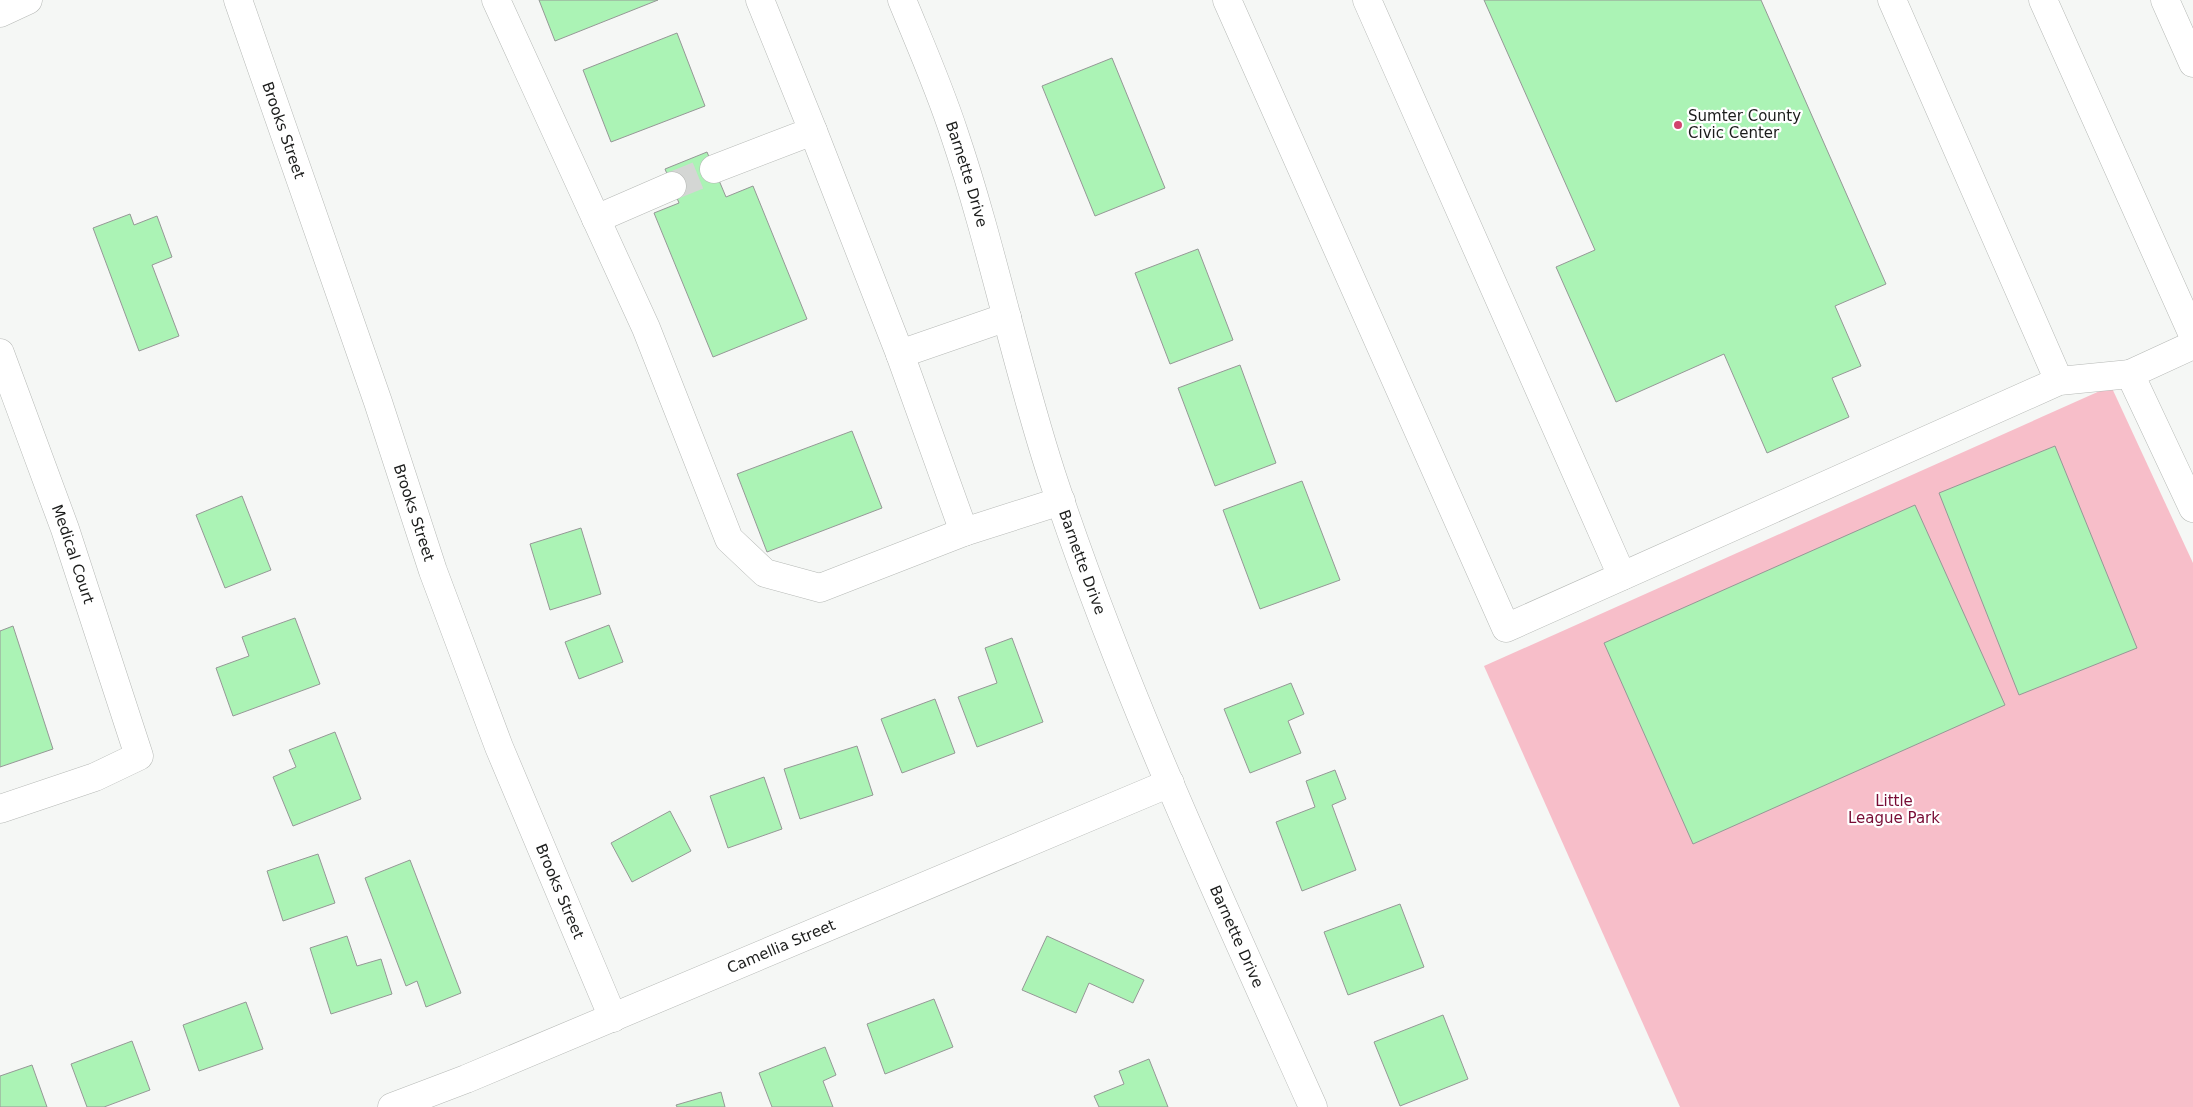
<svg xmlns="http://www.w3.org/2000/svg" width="2193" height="1107" viewBox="0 0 2193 1107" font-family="'DejaVu Sans',sans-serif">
	<rect width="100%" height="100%" fill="#f5f7f5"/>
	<polygon fill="#f7bec9" points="2111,386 2193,563 2193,1107 1680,1107 1484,666"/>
	<g fill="#abf3b5" stroke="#959896">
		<polygon points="539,0 658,0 555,41"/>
		<polygon points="1484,0 1761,0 1886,284 1835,306 1861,366 1832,378 1849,417 1767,453 1724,354 1616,402 1556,267 1595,250"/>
		<polygon points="677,33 705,106 611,142 583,70"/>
		<polygon points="1112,58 1165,188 1095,216 1042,86"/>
		<polygon points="707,152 726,197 753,186 807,319 713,357 654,213 679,203 665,169"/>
		<polygon points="130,214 134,225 157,216 172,257 152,265 179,336 139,351 93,228"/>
		<polygon points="1198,249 1233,340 1170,364 1135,273"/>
		<polygon points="1240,365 1276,463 1215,486 1178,388"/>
		<polygon points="852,431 882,508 767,552 737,474"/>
		<polygon points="2055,446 2137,648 2019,695 1939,493"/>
		<polygon points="1302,481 1340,580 1260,609 1223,510"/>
		<polygon points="242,496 271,570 225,588 196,515"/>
		<polygon points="1915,505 2005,705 1693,844 1604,643"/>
		<polygon points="581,528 601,594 550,610 530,544"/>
		<polygon points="295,618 320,684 233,716 216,668 249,656 242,637"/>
		<polygon points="609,625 623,662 579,679 565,642"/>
		<polygon points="13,626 53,749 0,767 0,631"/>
		<polygon points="1012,638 1043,722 977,747 958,697 997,683 985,648"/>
		<polygon points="1291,683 1304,714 1288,721 1301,753 1250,773 1224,709"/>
		<polygon points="935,699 955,753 902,773 881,719"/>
		<polygon points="335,732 361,799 293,826 273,777 296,767 289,750"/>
		<polygon points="857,746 873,795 800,819 784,769"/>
		<polygon points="1335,770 1346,799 1332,805 1356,870 1302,891 1276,822 1315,807 1306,781"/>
		<polygon points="764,777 782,829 728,848 710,796"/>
		<polygon points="670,811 691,851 632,882 611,843"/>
		<polygon points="318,854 335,903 283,921 267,871"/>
		<polygon points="410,860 461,993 426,1007 417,981 406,986 365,878"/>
		<polygon points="1400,904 1424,967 1348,995 1324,932"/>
		<polygon points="347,936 357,966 381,959 392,994 331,1014 310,948"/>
		<polygon points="1047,936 1144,980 1133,1003 1089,983 1076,1013 1022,990"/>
		<polygon points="934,999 953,1047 885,1074 867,1024"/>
		<polygon points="246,1002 263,1049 199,1071 183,1025"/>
		<polygon points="1443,1015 1468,1079 1400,1106 1374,1042"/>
		<polygon points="132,1041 150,1090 104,1107 87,1107 71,1064"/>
		<polygon points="825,1047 836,1075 823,1081 833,1107 772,1107 759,1073"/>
		<polygon points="1149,1059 1168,1107 1099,1107 1094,1096 1124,1084 1119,1071"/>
		<polygon points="32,1065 47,1107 0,1107 0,1076"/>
		<polygon points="721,1092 725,1107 677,1107 676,1105"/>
	</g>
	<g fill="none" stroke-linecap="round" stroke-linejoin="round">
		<polyline stroke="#d4d6d4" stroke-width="28" stroke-dasharray="28 14" stroke-linecap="butt" points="672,186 714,169"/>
		<g stroke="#b6b9b6" stroke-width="29">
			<g id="minor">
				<path id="s1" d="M238 0 378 402 433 571 499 747 613 1018"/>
				<polyline points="496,0 646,328 729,539 765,573 820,588 964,532"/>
				<path id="s2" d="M902 0C920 44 939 87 954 133 992 245 1015 363 1052 476 1123 692 1220 899 1313 1107"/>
				<polyline points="1227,0 1506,628 2059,381 2130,374"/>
				<polyline points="1367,0 1622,576"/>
				<polyline points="1892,0 2059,381"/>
				<polyline points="2043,0 2193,335"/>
				<polyline points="2165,0 2193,63"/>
				<polyline points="813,131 900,354 964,532 1061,501"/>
				<polyline points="714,169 813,131 760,0"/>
				<polyline points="596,219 672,186"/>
				<polyline points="2193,345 2130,374 2193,508"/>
				<path id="s3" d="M0 353 65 529 139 756 95 777 0 809"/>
				<polyline points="900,354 1007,317"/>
				<path id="s4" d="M392 1107 466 1079 1170 783"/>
			</g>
		</g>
		<g stroke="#b6b9b6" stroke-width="29">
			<polyline id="major" points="0,13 28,0"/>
		</g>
		<use href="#minor" stroke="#fff" stroke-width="28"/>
		<use href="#major" stroke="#fff" stroke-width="28"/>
	</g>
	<circle fill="#d1436d" stroke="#fff" stroke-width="2" cx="1678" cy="125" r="5"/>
	<g text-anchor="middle" stroke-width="4.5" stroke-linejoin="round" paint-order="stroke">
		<g font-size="15" fill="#1b1c1b" stroke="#fff" text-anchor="start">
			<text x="1688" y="121">Sumter County<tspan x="1688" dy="17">Civic Center</tspan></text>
		</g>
		<g font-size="15" fill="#1b1c1b" stroke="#fff">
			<text dy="5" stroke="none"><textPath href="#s1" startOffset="138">Brooks Street</textPath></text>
			<text dy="5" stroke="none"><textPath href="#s2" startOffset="186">Barnette Drive</textPath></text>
			<text dy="5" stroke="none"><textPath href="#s1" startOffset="542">Brooks Street</textPath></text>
			<text dy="5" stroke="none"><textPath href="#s3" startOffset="214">Medical Court</textPath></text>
			<text dy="5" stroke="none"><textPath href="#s2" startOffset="591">Barnette Drive</textPath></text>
			<text dy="5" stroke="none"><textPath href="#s1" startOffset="948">Brooks Street</textPath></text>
			<text dy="5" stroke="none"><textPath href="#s2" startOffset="996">Barnette Drive</textPath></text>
			<text dy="5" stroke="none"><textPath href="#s4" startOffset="421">Camellia Street</textPath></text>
		</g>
		<g font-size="15" fill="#780c35" stroke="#fff">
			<text x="1894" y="806">Little<tspan x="1894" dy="17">League Park</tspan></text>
		</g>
	</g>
</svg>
